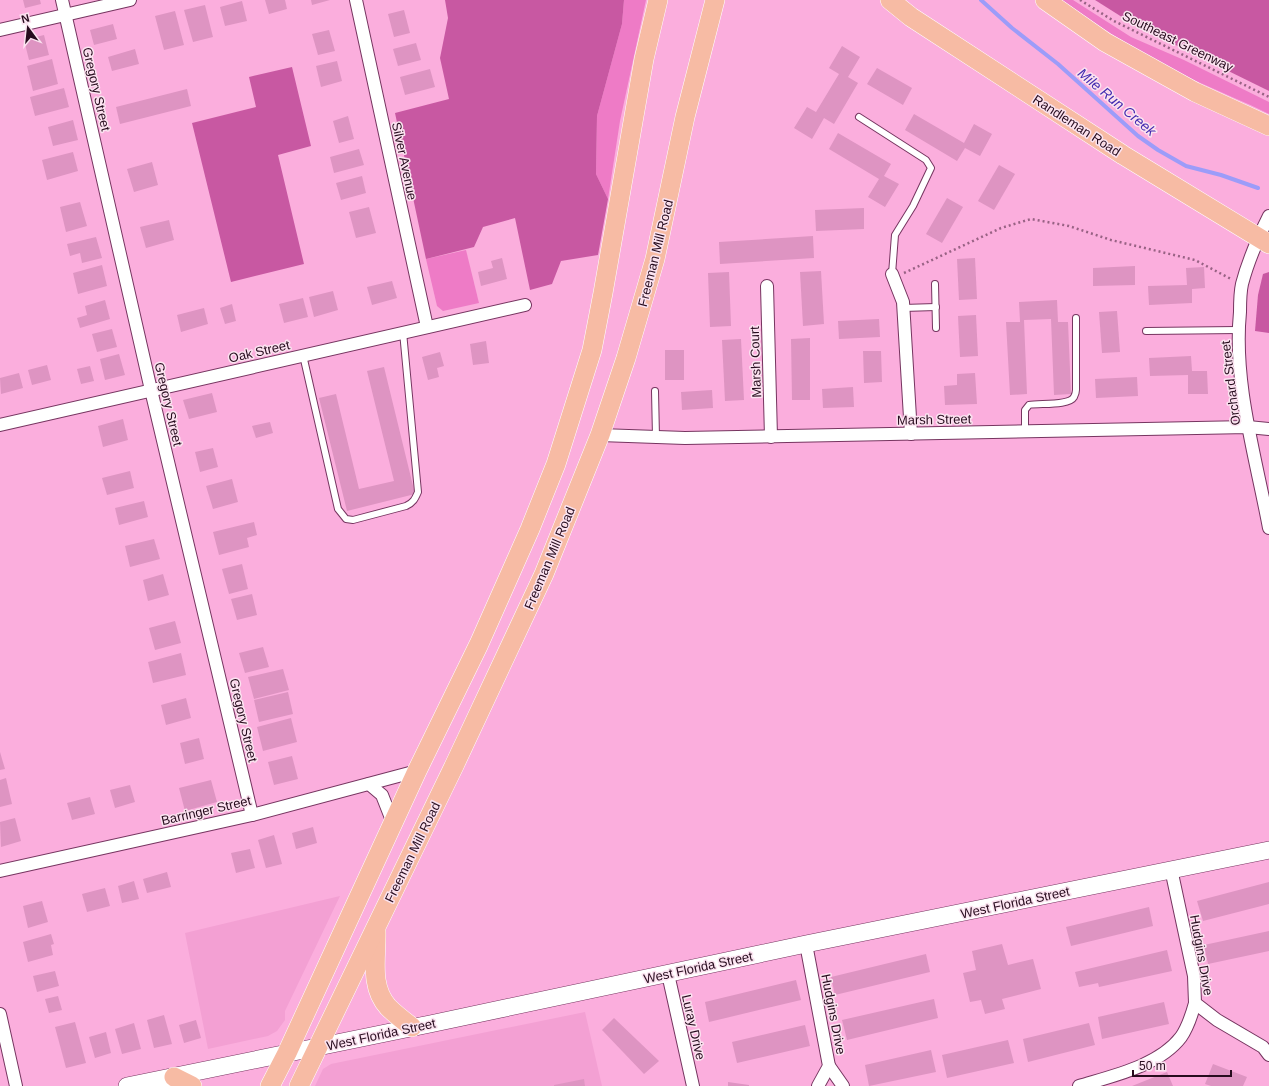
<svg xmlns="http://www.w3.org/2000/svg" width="1269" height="1086" viewBox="0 0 1269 1086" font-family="Helvetica,sans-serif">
	<rect width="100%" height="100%" fill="#fbaedd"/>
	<g fill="#f3a0d3">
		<polygon points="340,896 285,1011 285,1020 277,1031 268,1036 208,1049 185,933"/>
		<polygon points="585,1012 602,1086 315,1086 323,1069 331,1064"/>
	</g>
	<g fill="#ee7bc6">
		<polygon points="624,0 646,0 620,121 608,199 596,174 597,116 622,24"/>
		<path d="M1062 0H1073L1131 37 1184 60 1269 102V114C1245 102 1220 92 1196 81 1149 58 1104 31 1062 0Z"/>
		<polygon points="466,250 479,303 443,311 437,306 426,259"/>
	</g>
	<g fill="#c858a2">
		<polygon points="445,0 624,0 622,24 597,116 596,174 608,199 598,255 561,261 552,284 530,290 515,218 483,227 474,247 426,259 395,113 449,99 440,58 448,18"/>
		<polygon points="1095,0 1269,0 1269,91 1133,24"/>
		<polygon points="292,67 311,146 278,155 304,264 231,282 192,123 256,107 249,77"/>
		<polygon points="1269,272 1269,333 1255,331 1258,295 1263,274"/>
	</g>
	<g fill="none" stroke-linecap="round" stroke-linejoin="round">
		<polyline stroke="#9c9cf9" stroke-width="4" points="981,0 1012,28 1058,64 1138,136 1158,150 1186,166 1221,175 1258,188"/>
	</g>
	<g fill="#de94c2">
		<polygon points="23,0 40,0 41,4 25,8"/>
		<polygon points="265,0 285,0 287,9 269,14"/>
		<polygon points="311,0 330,0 312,5"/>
		<polygon points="242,1 247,21 225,26 220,7"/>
		<polygon points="205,5 213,37 193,42 184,10"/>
		<polygon points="404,10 410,33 394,37 388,14"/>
		<polygon points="175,11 184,45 164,50 155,16"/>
		<polygon points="113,24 117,39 94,45 90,30"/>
		<polygon points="329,30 335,51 318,55 312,34"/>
		<polygon points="44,35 49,55 29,60 24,40"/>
		<polygon points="416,43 421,60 398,66 393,49"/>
		<polygon points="842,46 860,57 848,77 858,83 834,124 824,118 812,139 794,128 807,107 816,112 839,74 829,68"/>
		<polygon points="135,49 139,64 112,71 108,57"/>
		<polygon points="52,59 58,84 33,91 27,66"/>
		<polygon points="337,61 342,81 321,87 316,66"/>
		<polygon points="877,68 912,88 903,105 867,84"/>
		<polygon points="430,69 435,87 405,95 400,77"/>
		<polygon points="64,88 69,107 35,116 30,97"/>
		<polygon points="187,89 191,106 120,124 116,107"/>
		<polygon points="914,114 964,143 974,124 992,134 980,156 965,148 957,161 905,130"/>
		<polygon points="348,116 354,139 339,143 333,121"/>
		<polygon points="73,120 78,140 53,146 48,127"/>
		<polygon points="838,133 891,164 884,176 899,184 885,207 868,197 879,179 829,149"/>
		<polygon points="359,149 364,165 334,173 330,157"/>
		<polygon points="73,152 78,171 47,180 42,160"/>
		<polygon points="152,162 158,185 134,192 127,169"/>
		<polygon points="999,165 1015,174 994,210 978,201"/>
		<polygon points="362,176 366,193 341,200 336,183"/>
		<polygon points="947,198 963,207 942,243 926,234"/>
		<polygon points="80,202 87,226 66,232 60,207"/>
		<polygon points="369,207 376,233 356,238 349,212"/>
		<polygon points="864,208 864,229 816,231 815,210"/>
		<polygon points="169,220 174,240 146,248 140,227"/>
		<polygon points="813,236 814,258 720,264 719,242"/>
		<polygon points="96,237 102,258 82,263 80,253 70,256 67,244"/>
		<polygon points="502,258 507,279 481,286 478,272 493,268 491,261"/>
		<polygon points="975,258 977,299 959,300 957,259"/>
		<polygon points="102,265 107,286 78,294 73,273"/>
		<polygon points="1135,266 1135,285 1093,286 1093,268"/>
		<polygon points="1204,267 1205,288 1192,289 1192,303 1149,305 1148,286 1187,285 1186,268"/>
		<polygon points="821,271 824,324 803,326 800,272"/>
		<polygon points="729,272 731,326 710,327 708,273"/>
		<polygon points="392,281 397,298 372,305 367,287"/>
		<polygon points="333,291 338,310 314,317 309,297"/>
		<polygon points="303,298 308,317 284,323 279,304"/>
		<polygon points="105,300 110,319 80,328 77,318 87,315 85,306"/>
		<polygon points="1057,300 1058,322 1068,322 1071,394 1054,395 1051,319 1024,320 1027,394 1010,395 1006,322 1020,322 1019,302"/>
		<polygon points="232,304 236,321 225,324 220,308"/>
		<polygon points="204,308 208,324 181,332 177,315"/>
		<polygon points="1117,311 1120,352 1102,353 1099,312"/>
		<polygon points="976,315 978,356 960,357 958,316"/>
		<polygon points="879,319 880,337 839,339 838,321"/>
		<polygon points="112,329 117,347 97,352 92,334"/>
		<polygon points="810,338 810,400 792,400 791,339"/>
		<polygon points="741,339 744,400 725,401 722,340"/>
		<polygon points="486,341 489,363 473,365 470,344"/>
		<rect x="665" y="350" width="19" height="30"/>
		<polygon points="863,351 881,351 882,382 864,383"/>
		<polygon points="440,352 444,366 437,368 439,377 428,380 422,357"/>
		<polygon points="119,354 125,375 105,380 100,359"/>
		<polygon points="1191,356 1192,371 1207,371 1208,394 1188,394 1188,375 1150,376 1149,358"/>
		<polygon points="47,365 51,380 32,385 28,370"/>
		<polygon points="90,366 94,381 81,384 77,369"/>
		<polygon points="384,367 415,494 347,511 319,398 336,394 359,489 394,481 367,371"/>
		<polygon points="19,373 23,388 1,394 0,378"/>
		<polygon points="975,373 977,404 945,405 944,386 957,385 957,374"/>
		<polygon points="1137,377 1138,396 1096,398 1095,379"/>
		<polygon points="853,387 854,407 823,408 822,389"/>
		<polygon points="712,390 713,408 682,410 681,392"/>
		<polygon points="212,393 217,412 189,419 183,400"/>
		<polygon points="123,419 128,440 103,447 98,426"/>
		<polygon points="270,422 273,433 256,438 252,426"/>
		<polygon points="213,448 218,467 200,472 195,452"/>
		<polygon points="130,471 134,488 107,495 102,478"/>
		<polygon points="232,479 238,502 213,509 206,486"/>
		<polygon points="144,501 148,517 119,525 115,508"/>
		<polygon points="254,522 257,535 247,538 249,547 219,555 213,532"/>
		<polygon points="154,539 160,559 130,567 125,546"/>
		<polygon points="242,564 248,589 229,594 222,569"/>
		<polygon points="163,574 169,595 148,601 143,580"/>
		<polygon points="252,594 257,615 237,620 231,599"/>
		<polygon points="175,621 181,643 155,650 149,628"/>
		<polygon points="263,647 269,667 245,673 239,653"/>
		<polygon points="181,653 186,675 153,683 148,662"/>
		<polygon points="283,669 289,690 254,699 248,677"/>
		<polygon points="288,692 293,714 259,722 254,700"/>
		<polygon points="186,698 191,718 166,725 161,705"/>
		<polygon points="291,718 297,742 263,751 257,727"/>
		<polygon points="199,738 204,759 185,764 180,743"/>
		<polygon points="0,752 5,769 0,770"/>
		<polygon points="292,756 298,779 274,785 268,762"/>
		<polygon points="6,778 12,804 0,807 0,780"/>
		<polygon points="211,780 217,802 185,811 179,788"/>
		<polygon points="130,785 135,802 115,808 110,790"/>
		<polygon points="90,797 95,814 72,820 67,803"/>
		<polygon points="15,818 21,841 1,847 0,822"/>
		<polygon points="313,827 317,843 296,849 292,833"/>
		<polygon points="274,835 282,864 266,868 258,840"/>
		<polygon points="250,849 255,868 236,873 231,853"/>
		<polygon points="167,872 171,887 147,893 143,879"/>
		<polygon points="134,881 139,899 122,903 118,886"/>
		<polygon points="1269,882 1269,904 1203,921 1197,901"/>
		<polygon points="105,888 110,906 87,912 82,894"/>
		<polygon points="42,901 48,922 28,928 23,906"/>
		<polygon points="1149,907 1153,926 1071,946 1066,927"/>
		<polygon points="1269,931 1269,951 1208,964 1204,945"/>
		<polygon points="51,934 54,944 51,945 53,955 28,962 23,942"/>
		<polygon points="1002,944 1008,965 1033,959 1041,989 1002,999 1005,1009 985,1014 981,1000 970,1002 963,973 976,970 972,951"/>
		<polygon points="1167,950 1172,971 1099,987 1098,983 1079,987 1075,972"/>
		<polygon points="926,954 930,972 835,995 831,977"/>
		<polygon points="55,971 59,986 37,992 33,976"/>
		<polygon points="796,980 801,1000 709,1022 705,1002"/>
		<polygon points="58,996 62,1010 49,1013 45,999"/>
		<polygon points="934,999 938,1018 847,1040 842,1020"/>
		<polygon points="1164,1002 1169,1024 1102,1039 1098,1017"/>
		<polygon points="164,1015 172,1044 154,1048 147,1020"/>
		<polygon points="614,1018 659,1061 644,1074 602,1030"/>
		<polygon points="196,1020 201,1038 184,1043 179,1025"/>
		<polygon points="75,1022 86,1063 66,1068 55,1027"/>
		<polygon points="134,1023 141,1049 122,1054 115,1029"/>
		<polygon points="1089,1023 1095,1045 1028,1062 1023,1039"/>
		<polygon points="805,1025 810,1046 737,1063 732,1042"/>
		<polygon points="106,1032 111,1053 95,1058 89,1037"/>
		<polygon points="1008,1040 1014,1063 947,1078 942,1055"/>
		<polygon points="931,1050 936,1072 869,1086 865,1065"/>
		<polygon points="1213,1064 1247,1077 1243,1086 1211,1086 1205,1084"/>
		<polygon points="1167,1072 1173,1086 1132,1086"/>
		<polygon points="584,1079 585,1086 554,1086 554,1085"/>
		<polygon points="728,1082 749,1085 749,1086 728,1086"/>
	</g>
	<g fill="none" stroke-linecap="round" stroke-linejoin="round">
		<g stroke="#763560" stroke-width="8">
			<g id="service">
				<polyline points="859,117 926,160 931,168 913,206 895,235 892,274"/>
				<polyline points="935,284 936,328"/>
				<polyline points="903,308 936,307"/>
				<polyline points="1146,331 1238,330"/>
				<path d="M303 355 338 509 346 519 353 520 406 506C413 503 415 499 418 492L403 332"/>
				<polyline points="655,391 656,437"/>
				<path d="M1025 431V410L1029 405C1040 403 1069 406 1074 397 1075 395 1076 391 1076 390V318"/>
			</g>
		</g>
		<g stroke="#763560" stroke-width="14">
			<g id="minor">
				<polyline points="62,0 151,390 252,815"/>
				<polyline points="356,0 427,327"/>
				<polyline points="0,30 130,0"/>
				<path d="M1269 216C1258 238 1248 261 1242 284 1240 293 1240 303 1240 312 1233 384 1256 457 1269 528"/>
				<polyline points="892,274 903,302 911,434"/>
				<polyline points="767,286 771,437"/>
				<polyline points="0,425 525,305"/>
				<polyline points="600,435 685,438 1248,427 1269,429"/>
				<polyline points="369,784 382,795 393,823"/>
				<polyline points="1171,869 1194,976 1195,1003 1217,1020 1263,1047 1269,1055"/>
				<polyline points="0,871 252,815 417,771"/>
				<polyline points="806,944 829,1066 818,1086"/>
				<polyline points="668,974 693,1086"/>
				<polyline points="0,1014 16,1086"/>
				<polyline points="829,1066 843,1086"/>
				<path d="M1079 1086C1112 1076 1159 1066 1181 1037 1188 1027 1192 1014 1195 1003"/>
			</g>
		</g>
		<g stroke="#763560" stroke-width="18">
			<polyline id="secondary" points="127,1086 430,1024 806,944 1269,850"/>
		</g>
		<g stroke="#fff" stroke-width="20">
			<g id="primary">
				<polyline points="890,0 911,17 1123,155 1269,244"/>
				<polyline points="1045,0 1105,42 1195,92 1269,126"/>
				<path d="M376 931C377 956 369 986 388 1007 395 1014 404 1021 412 1027"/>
				<polyline points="174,1077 192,1086"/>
				<polyline points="270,1086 287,1053 417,771 479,644 530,529 556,464 592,350 603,293 644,59 658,0"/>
				<polyline points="299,1086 454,766 544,574 600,435 626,358 655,259 685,117 715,0"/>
			</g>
		</g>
		<g stroke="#986284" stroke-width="2.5" stroke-dasharray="2 3" stroke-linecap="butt">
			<polyline points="1080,0 1114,21 1269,97"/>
			<polyline points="904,273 1001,228 1031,219 1069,226 1111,240 1195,260 1231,279"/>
		</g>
		<use href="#service" stroke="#fff" stroke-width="6"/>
		<use href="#minor" stroke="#fff" stroke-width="12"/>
		<use href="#secondary" stroke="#fff" stroke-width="17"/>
		<use href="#primary" stroke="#f7bba4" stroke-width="19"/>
	</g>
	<g text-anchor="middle" stroke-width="3" stroke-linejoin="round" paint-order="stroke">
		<g font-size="13" fill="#270c1e" stroke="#fbe3f0">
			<text transform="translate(1178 41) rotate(26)" y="5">Southeast Greenway</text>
			<text transform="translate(97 89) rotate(77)" y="5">Gregory Street</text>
			<text transform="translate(1077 125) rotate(33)" y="5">Randleman Road</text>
			<text transform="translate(405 161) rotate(78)" y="5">Silver Avenue</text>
			<text transform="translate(655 253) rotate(-76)" y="5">Freeman Mill Road</text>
			<text transform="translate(259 351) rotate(-13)" y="5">Oak Street</text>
			<text transform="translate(755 362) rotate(-92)" y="5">Marsh Court</text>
			<text transform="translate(1230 383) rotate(-97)" y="5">Orchard Street</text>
			<text transform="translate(169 404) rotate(77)" y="5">Gregory Street</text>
			<text transform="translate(934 419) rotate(-1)" y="5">Marsh Street</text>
			<text transform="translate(549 558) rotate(-67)" y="5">Freeman Mill Road</text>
			<text transform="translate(244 720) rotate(77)" y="5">Gregory Street</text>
			<text transform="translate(206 810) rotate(-13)" y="5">Barringer Street</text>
			<text transform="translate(412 852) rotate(-64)" y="5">Freeman Mill Road</text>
			<text transform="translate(1015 902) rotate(-12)" y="5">West Florida Street</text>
			<text transform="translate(1202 955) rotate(80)" y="5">Hudgins Drive</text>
			<text transform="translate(698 967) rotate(-12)" y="5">West Florida Street</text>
			<text transform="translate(834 1014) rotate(79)" y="5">Hudgins Drive</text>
			<text transform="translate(694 1027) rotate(77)" y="5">Luray Drive</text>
			<text transform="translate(381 1034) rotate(-12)" y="5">West Florida Street</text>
		</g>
		<g font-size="14" font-style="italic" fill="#442bb0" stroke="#fbe3f0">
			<text transform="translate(1117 102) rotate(40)" y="5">Mile Run Creek</text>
		</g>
	</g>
	<g transform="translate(28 28) rotate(345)" stroke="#fbe3f0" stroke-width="3" paint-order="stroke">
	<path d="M0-3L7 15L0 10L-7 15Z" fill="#270c1e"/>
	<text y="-6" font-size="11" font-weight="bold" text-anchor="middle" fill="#270c1e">N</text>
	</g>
	<path d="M1133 1070v6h98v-6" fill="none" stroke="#270c1e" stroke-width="2"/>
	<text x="1139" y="1070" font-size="12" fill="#270c1e" stroke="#fbe3f0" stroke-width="3" paint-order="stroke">50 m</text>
</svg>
